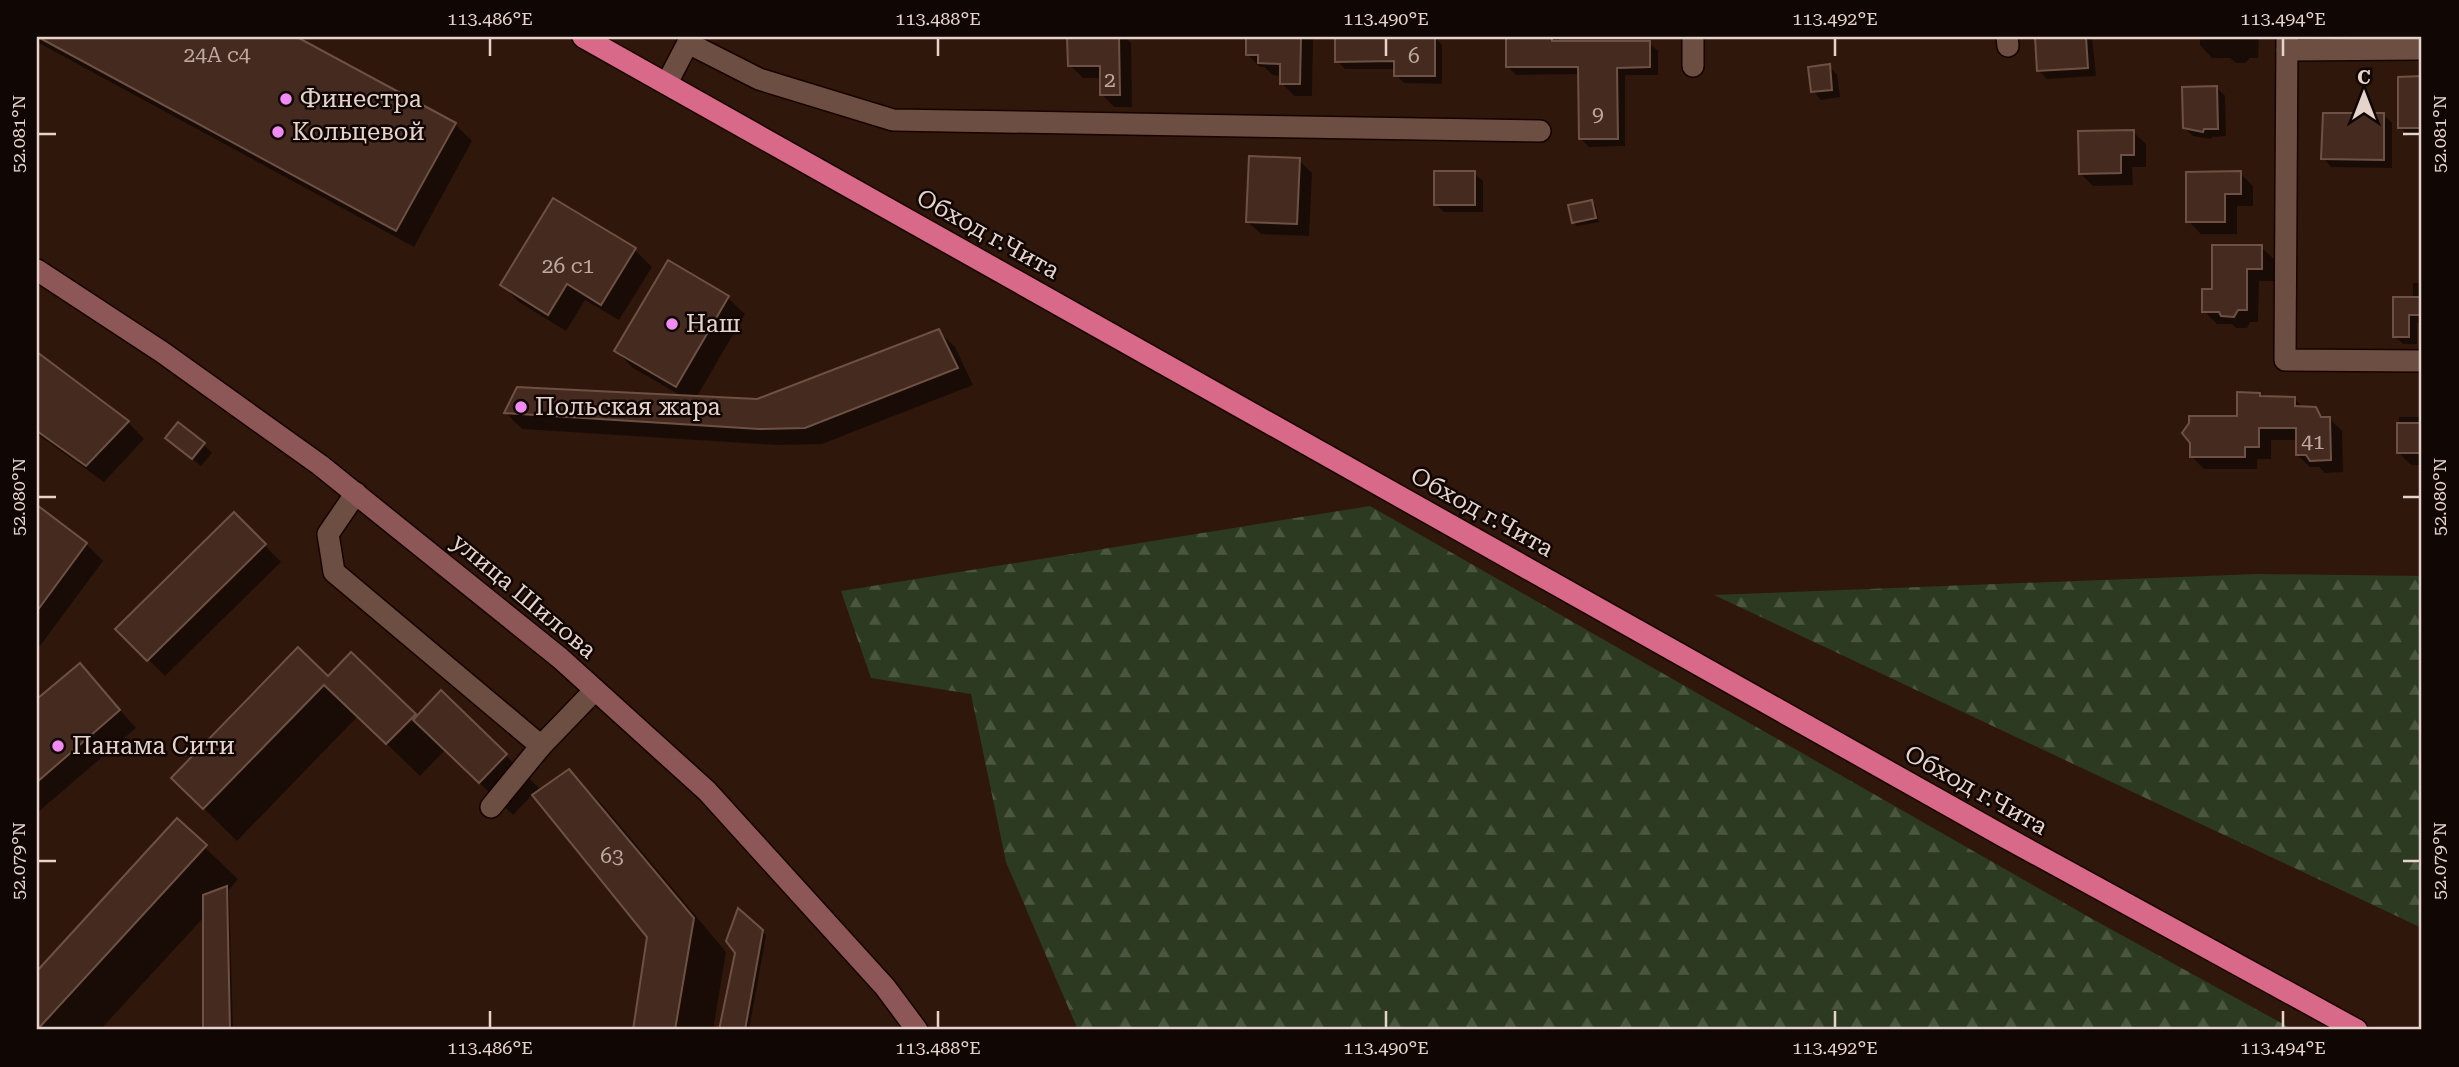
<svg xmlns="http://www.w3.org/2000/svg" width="2459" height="1067" viewBox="0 0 2459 1067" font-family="'Roboto Serif',serif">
	<defs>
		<pattern id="forest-firs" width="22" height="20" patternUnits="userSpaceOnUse" patternTransform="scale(1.75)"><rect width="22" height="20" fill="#2b3a21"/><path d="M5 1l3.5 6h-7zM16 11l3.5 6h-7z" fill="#4a5640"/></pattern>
	</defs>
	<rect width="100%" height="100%" fill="#30170c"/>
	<g fill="url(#forest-firs)">
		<polygon points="1370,506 2087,916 2294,1030 1078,1030 1006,862 971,694 871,678 841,591"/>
		<polygon points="2257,574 2422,576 2422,928 1714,595"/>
	</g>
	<g fill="#0007">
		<polygon points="37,37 293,37 455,124 472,141 414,247 37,42"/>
		<polygon points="1069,37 1125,37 1131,43 1132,107 1114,107 1102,94 1102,78 1083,78 1070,65"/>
		<polygon points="1248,37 1311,37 1313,39 1312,96 1294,96 1282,83 1282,76 1273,75 1264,67 1260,67 1247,54"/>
		<polygon points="1337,37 1435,37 1442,45 1442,84 1404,83 1396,75 1396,69 1345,69 1337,61"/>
		<polygon points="1508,37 1559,37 1559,43 1649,43 1658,51 1658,75 1625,75 1625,146 1589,147 1580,138 1579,74 1516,75 1508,67"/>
		<polygon points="2037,37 2092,37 2096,76 2047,79 2038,70"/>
		<polygon points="2200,37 2259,37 2258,58 2250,58 2245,63 2236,63 2230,58 2212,58 2200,45"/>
		<polygon points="1829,66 1837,75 1840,97 1821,100 1813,91"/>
		<polygon points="2399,79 2422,79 2422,136 2408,136 2400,127"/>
		<polygon points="2217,88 2225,96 2226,136 2212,137 2211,139 2193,136 2185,128"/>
		<polygon points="2384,115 2392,123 2392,168 2331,167 2323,158"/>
		<polygon points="2133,132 2146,144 2146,167 2132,167 2133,185 2093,186 2080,173"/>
		<polygon points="1299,160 1312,173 1309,236 1261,234 1248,222"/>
		<polygon points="1474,173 1483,181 1483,212 1444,212 1435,204"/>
		<polygon points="2240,173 2253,186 2253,206 2237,206 2237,234 2201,234 2188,221"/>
		<polygon points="554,200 635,250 652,267 619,320 585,300 566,331 519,302 502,285"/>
		<polygon points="1591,202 1595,205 1599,222 1577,226 1574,223"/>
		<polygon points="2261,247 2274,259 2274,281 2259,281 2258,322 2250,322 2247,328 2236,328 2232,324 2217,324 2204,311 2214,291"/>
		<polygon points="668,263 728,298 745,314 696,398 757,401 938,331 955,347 973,385 822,444 777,445 522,429 506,413 685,398 633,368 616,351"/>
		<polygon points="2413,283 2422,283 2422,323 2417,323 2417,344 2403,344 2394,336 2413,298"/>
		<polygon points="37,355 128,422 144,439 104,482 37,434"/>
		<polygon points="2259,394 2263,398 2294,398 2304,408 2316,409 2325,418 2329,418 2342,431 2343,472 2325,473 2319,467 2310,467 2297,455 2297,440 2271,440 2271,459 2257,459 2257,469 2204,469 2191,456 2239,418"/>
		<polygon points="2399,417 2422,417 2422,465 2411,465 2398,452"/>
		<polygon points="203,444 212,453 201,466 176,446"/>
		<polygon points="37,508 86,544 103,561 37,650"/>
		<polygon points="234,515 281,562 165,676 118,629"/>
		<polygon points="351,655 417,718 441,692 539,788 513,815 445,750 420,776 358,716 237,841 173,778 328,679"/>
		<polygon points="80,666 136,728 37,813 37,701"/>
		<polygon points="569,772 602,804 726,952 713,1030 635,1030 649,936"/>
		<polygon points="177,821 238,879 229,890 233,1030 205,1030 205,916 100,1030 37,1030 37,973"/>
		<polygon points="762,931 766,935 749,1030 721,1030 736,952"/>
		<polygon points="793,1028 845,1030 793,1030"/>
	</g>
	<g fill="#452b1f" stroke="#6e5144" stroke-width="2">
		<polygon points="38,37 297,37 456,123 396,231"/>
		<polygon points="1067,37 1119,37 1120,95 1100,95 1100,66 1068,66"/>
		<polygon points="1246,37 1301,37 1300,84 1280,84 1280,64 1258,63 1258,55 1246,55"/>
		<polygon points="1335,37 1435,37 1435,76 1394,76 1394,61 1335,62"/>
		<polygon points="1506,37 1552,37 1552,41 1650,41 1650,67 1617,68 1618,139 1579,139 1578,67 1506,67"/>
		<polygon points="2035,37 2086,37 2088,68 2037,71"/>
		<polygon points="1830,64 1832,90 1811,92 1808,67"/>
		<polygon points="2422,76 2422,128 2398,128 2398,77"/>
		<polygon points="2217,86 2218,129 2204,129 2203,132 2183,128 2182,87"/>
		<polygon points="2323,113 2384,113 2384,160 2321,159"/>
		<polygon points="2134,130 2134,155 2121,155 2121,173 2079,174 2078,131"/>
		<polygon points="1249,156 1300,158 1297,224 1246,222"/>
		<rect x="1434" y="171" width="41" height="34"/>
		<polygon points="2241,171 2241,194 2225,194 2225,222 2186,222 2186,172"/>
		<polygon points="553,198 636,248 601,305 567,284 548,315 500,285"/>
		<polygon points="1592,200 1596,218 1572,223 1568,205"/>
		<polygon points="2212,245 2262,245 2262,269 2247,269 2247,310 2238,310 2234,317 2221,316 2219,312 2202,312 2202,289 2212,289"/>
		<polygon points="668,260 729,296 676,387 614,351"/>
		<polygon points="2393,297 2422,297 2422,315 2409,315 2409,337 2393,337"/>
		<polygon points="939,329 958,368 805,428 759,429 504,413 517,387 757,399"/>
		<polygon points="37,352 129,421 86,466 37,431"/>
		<polygon points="2237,392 2260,393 2260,396 2295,397 2295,406 2316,407 2321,417 2330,417 2331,460 2310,461 2306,455 2296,455 2296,428 2259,428 2259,447 2245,447 2245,457 2190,457 2190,443 2182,433 2189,423 2189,416 2237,416"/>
		<polygon points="178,422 205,443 192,459 165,438"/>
		<rect x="2397" y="423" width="25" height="30"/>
		<polygon points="37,505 87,543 37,611"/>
		<polygon points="234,512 266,544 147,661 115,629"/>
		<polygon points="298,647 328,676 351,652 416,714 386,744 324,685 203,809 171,778"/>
		<polygon points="80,663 120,710 37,782 37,699"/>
		<polygon points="441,690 507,754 479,783 413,720"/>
		<polygon points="569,769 694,918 675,1030 633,1030 647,937 532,795"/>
		<polygon points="177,818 207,845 37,1030 37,971"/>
		<polygon points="227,886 230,1030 203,1030 203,895"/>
		<polygon points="738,908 763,930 745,1030 719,1030 735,953 726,941"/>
	</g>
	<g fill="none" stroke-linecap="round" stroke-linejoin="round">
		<g stroke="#170300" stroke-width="24">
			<g id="street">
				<polyline points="1693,37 1693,66"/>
				<polyline points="2007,37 2008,46"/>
				<polyline points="2287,37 2285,360 2422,361"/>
				<polyline points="688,43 759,79 893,120 1540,131"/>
				<polyline points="2287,50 2422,49"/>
				<polyline points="667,83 691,37"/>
				<polyline points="356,493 328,534 334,572 541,746"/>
				<polyline points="491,807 541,746 595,690"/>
			</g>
		</g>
		<g stroke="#170300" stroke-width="24">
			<polyline id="secondary" points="37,270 162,352 320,465 560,658 707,791 885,987 917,1030"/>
		</g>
		<g stroke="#170300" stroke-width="24">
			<polyline id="highway" points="583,37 2003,836 2357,1030"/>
		</g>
		<use href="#street" stroke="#6c4f42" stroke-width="21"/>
		<use href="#secondary" stroke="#8d5757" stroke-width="21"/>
		<use href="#highway" stroke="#d96988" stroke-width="21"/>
	</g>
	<path fill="none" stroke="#e5d3cc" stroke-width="2.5" d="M490 38V56M938 38V56M1386 38V56M1835 38V56M2283 38V56M38 134H56M2403 134H2420M38 497H56M2403 497H2420M38 861H56M2403 861H2420M490 1011V1028M938 1011V1028M1386 1011V1028M1835 1011V1028M2283 1011V1028"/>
	<g fill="#f28af3" stroke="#100603" stroke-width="2.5">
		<circle cx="286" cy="99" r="7"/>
		<circle cx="278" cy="132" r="7"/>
		<circle cx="672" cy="324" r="7"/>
		<circle cx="521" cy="407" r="7"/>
		<circle cx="58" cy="746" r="7"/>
	</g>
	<g text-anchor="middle" stroke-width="5" stroke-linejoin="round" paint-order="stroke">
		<g font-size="21" fill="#bda9a1">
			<text x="217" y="62">24А с4</text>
			<text x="1414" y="63">6</text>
			<text x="1110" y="87">2</text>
			<text x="1598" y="121">9</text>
			<text x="568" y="273">26 с1</text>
			<text x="2313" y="449">41</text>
			<text x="612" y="863">63</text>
		</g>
		<g font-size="24" fill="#e5d3cc" stroke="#100603" text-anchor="start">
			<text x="300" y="107">Финестра</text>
			<text x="292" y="140">Кольцевой</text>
			<text x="686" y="332">Наш</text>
			<text x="535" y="415">Польская жара</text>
			<text x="72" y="754">Панама Сити</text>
		</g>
		<g font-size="24" fill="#e5d3cc" stroke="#100603">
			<text transform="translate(988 234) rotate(29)" y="8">Обход г.Чита</text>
			<text transform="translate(1482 512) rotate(29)" y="8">Обход г.Чита</text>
			<text transform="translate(524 596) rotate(40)" y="8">улица Шилова</text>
			<text transform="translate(1976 790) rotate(29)" y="8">Обход г.Чита</text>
		</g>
	</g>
	<rect width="2459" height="1067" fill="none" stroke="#100603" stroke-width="77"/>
	<g transform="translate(2364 94)" stroke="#100603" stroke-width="5" paint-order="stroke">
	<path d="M0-5L12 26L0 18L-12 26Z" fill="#e5d3cc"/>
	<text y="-10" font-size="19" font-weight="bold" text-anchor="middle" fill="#e5d3cc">С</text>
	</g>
	<rect x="38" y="38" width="2382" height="990" fill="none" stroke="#e5d3cc" stroke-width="2.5"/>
	<g font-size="18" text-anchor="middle" fill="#e5d3cc">
		<text x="490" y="25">113.486°E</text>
		<text x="938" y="25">113.488°E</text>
		<text x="1386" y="25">113.490°E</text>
		<text x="1835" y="25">113.492°E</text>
		<text x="2283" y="25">113.494°E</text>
		<text transform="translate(19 134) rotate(-90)" y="6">52.081°N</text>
		<text transform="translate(2440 134) rotate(-90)" y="6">52.081°N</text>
		<text transform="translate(19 497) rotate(-90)" y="6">52.080°N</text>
		<text transform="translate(2440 497) rotate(-90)" y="6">52.080°N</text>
		<text transform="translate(19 861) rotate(-90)" y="6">52.079°N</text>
		<text transform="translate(2440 861) rotate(-90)" y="6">52.079°N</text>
		<text x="490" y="1054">113.486°E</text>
		<text x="938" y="1054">113.488°E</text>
		<text x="1386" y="1054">113.490°E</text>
		<text x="1835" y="1054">113.492°E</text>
		<text x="2283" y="1054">113.494°E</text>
	</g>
</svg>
